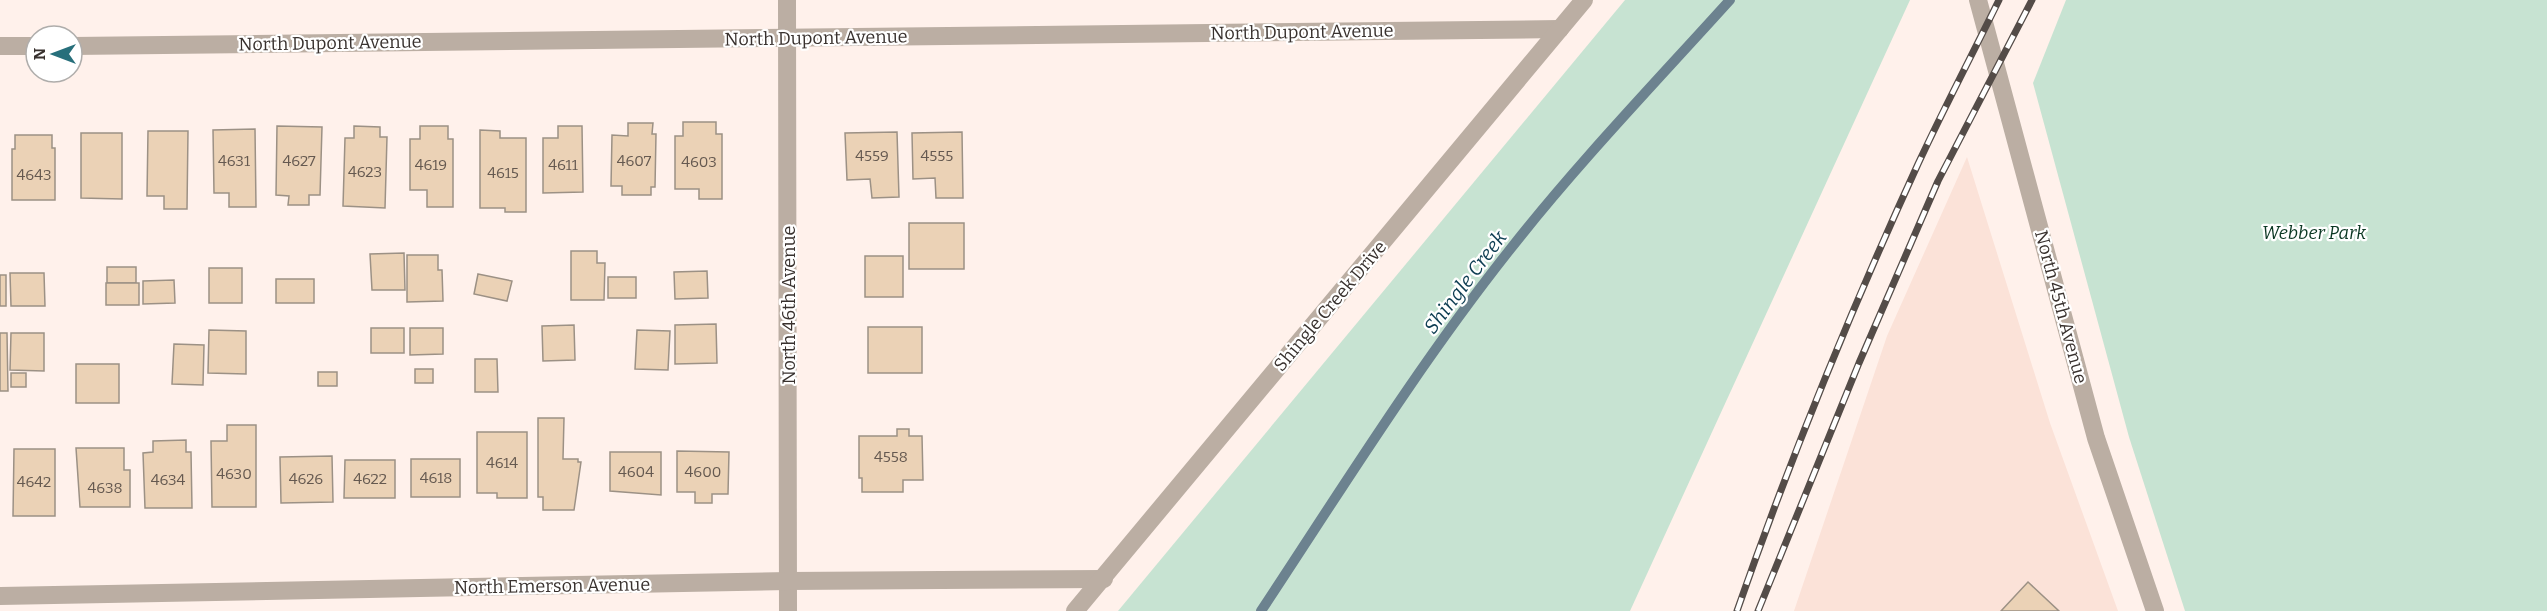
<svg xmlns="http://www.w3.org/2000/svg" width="2547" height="611" viewBox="0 0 2547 611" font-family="Bitter,serif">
	<rect width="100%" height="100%" fill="#fff1eb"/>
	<polygon fill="#fbe2d8" points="1967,157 2050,423 2118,611 1794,611 1887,336"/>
	<g fill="#c7e3d2">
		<polygon points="1625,0 1910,0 1630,611 1118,611"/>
		<polygon points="2066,0 2547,0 2547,611 2185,611 2129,437 2033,83"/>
	</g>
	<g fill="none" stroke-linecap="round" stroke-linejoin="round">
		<path stroke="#6c828f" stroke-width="10" d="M1261 611C1341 490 1418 366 1508 252 1577 164 1655 83 1730 0"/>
	</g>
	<g fill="#ebd2b6" stroke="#9c9185" stroke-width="1.5">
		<polygon points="683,122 716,122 716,134 722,134 722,199 699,199 699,189 675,189 675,136 683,136"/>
		<polygon points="628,123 653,123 652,134 656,134 655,187 651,187 651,195 622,195 622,186 611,186 612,135 628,136"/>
		<polygon points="277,126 322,127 320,195 309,195 309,205 288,205 289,196 276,195"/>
		<polygon points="354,126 380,127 380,137 387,137 385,208 343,206 345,138 354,138"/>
		<polygon points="420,126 448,126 448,139 453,139 453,207 427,207 427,190 410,190 410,139 420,139"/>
		<polygon points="558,126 582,126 583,192 543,193 543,138 558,138"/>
		<polygon points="255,129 256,207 229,207 229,193 214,193 213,130"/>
		<polygon points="480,130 500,131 500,138 526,138 526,212 505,212 505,208 480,208"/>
		<polygon points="148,131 188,131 187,209 164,209 164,196 147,196"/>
		<polygon points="897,132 899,197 872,198 870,179 847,180 845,133"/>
		<polygon points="962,132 963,198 936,198 935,178 913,179 912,133"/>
		<polygon points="81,133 122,133 122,199 81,198"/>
		<polygon points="15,135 52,135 52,148 55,148 55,200 12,200 12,149 15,149"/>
		<rect x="909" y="223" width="55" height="46"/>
		<polygon points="571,251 597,251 597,263 605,263 604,300 571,300"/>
		<polygon points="404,253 405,290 372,290 370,254"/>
		<polygon points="407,255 438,255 438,270 442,270 443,301 407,302"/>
		<rect x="865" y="256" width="38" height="41"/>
		<rect x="107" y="267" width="29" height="16"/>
		<rect x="209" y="268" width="33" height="35"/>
		<polygon points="707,271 708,298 675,299 674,272"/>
		<polygon points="10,273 44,273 45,306 11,306"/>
		<polygon points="478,274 512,281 507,301 474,294"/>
		<rect x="0" y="275" width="6" height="31"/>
		<rect x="608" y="277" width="28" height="21"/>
		<rect x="276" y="279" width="38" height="24"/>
		<polygon points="174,280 175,303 143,304 143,281"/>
		<rect x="106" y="283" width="33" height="22"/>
		<polygon points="716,324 717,363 675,364 675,325"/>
		<polygon points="574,325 575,360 543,361 542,326"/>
		<rect x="868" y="327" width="54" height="46"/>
		<rect x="371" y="328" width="33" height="25"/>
		<polygon points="410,328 443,328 443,354 410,355"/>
		<polygon points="209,330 246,331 246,374 208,373"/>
		<polygon points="637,330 670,331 668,370 635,369"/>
		<polygon points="0,333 7,333 8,391 0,391"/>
		<polygon points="11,333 44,333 44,371 10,370"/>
		<polygon points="174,344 204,345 203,385 172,384"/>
		<polygon points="475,359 497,359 498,392 475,392"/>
		<rect x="76" y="364" width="43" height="39"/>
		<rect x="415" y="369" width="18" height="14"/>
		<rect x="318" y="372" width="19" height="14"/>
		<rect x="11" y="373" width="15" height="14"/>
		<polygon points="538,418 564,418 563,459 578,459 578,462 581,462 574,510 543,510 543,497 538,497"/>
		<polygon points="227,425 256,425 256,507 212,507 211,441 227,441"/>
		<polygon points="897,429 909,429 909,436 922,436 923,480 903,480 903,492 862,492 862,478 859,478 859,436 897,436"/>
		<polygon points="477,432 527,432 527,498 497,498 497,493 477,493"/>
		<polygon points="186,440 186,452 191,452 192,508 145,508 143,453 153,452 153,441"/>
		<polygon points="76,448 124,448 124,470 130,470 130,507 80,507"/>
		<polygon points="14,449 55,449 55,516 13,516"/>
		<polygon points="677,451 729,452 728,494 712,494 712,503 695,503 695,492 677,492"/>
		<polygon points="610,452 661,452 661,495 610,491"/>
		<polygon points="332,456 333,502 281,503 280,457"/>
		<rect x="411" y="459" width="49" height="38"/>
		<polygon points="345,460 395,460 395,498 344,498"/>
		<polygon points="2028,582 2059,611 2001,611"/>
	</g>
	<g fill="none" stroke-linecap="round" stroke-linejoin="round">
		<g stroke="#bbaea3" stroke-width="18">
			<polyline points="787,0 788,611"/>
			<polyline points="1978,0 2096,438 2155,611"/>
			<polyline points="0,46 36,46"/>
			<polyline points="72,46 1560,29"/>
			<polyline points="0,596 788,581 1104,579"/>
			<polyline points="1075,611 1584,0"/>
		</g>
		<g stroke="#544c48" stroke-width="7">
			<g id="rail">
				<path d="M1737 611C1790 459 1851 310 1918 164 1944 108 1972 55 1999 0"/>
				<polyline points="1758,611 1859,363 1938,181 2032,0"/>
			</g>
		</g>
		<use href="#rail" stroke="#fff" stroke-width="4.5" stroke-dasharray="14" stroke-linecap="butt"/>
	</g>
	<g text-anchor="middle" stroke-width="4.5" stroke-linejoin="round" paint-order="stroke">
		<g font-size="15" fill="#655950">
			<text x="872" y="161">4559</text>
			<text x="937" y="161">4555</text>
			<text x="234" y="166">4631</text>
			<text x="299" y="166">4627</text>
			<text x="634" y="166">4607</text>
			<text x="699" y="167">4603</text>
			<text x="431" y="170">4619</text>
			<text x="563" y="170">4611</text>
			<text x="365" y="177">4623</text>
			<text x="503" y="178">4615</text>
			<text x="34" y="180">4643</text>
			<text x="891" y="462">4558</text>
			<text x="502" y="468">4614</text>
			<text x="636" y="477">4604</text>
			<text x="703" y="477">4600</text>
			<text x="234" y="479">4630</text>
			<text x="436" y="483">4618</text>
			<text x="306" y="484">4626</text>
			<text x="370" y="484">4622</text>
			<text x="168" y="485">4634</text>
			<text x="34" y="487">4642</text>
			<text x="105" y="493">4638</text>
		</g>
		<g font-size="18" fill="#38312e" stroke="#fff">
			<text transform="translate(1302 32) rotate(-1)" y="6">North Dupont Avenue</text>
			<text transform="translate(816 38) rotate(-1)" y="6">North Dupont Avenue</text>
			<text transform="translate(330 43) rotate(-1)" y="6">North Dupont Avenue</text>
			<text transform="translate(789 305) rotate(-90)" y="6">North 46th Avenue</text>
			<text transform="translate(1330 306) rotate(-50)" y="6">Shingle Creek Drive</text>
			<text transform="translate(2061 307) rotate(75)" y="6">North 45th Avenue</text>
			<text transform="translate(552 586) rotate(-1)" y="6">North Emerson Avenue</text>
		</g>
		<g font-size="18" font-style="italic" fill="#0b3823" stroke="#fff">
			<text x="2314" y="239">Webber Park</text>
		</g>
		<g font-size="20" font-style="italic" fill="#0d3d52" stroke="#fff">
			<text transform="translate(1465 282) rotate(-53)" y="7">Shingle Creek</text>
		</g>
	</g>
	<g transform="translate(54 54) rotate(270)"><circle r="28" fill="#ffffff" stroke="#afadab" stroke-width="1.5"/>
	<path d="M0-4.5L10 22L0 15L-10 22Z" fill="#276f7b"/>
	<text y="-9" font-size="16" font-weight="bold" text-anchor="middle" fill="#38312e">N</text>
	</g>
</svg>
